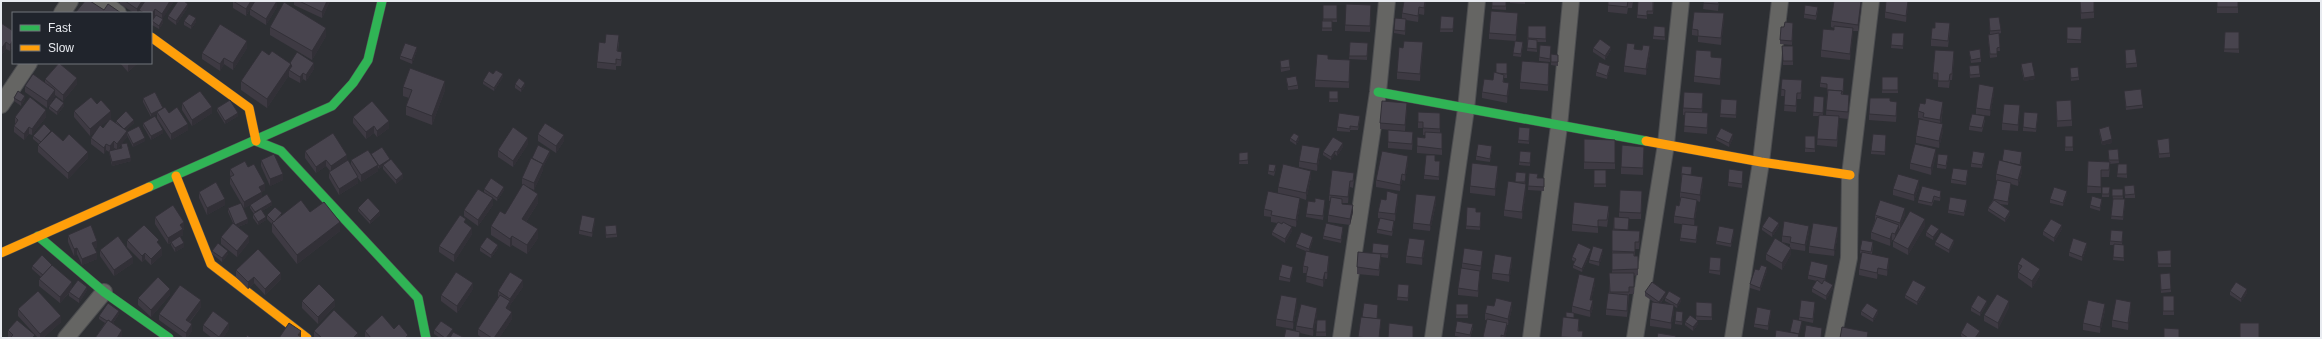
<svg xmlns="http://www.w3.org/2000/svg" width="2322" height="339" viewBox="0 0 2322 339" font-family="Arial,sans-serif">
	<rect width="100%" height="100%" fill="#2d2f33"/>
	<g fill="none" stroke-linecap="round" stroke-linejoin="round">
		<g stroke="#4c4d50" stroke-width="18">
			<g id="street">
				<polyline points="101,1 118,13"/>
				<polyline points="62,13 70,1"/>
				<polyline points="1,105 29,63"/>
				<polyline points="66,338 104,292"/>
				<polyline points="1341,338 1378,92 1387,1"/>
				<polyline points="1433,338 1466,109 1477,1"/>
				<polyline points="1531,338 1559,126 1571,1"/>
				<polyline points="1635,338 1666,144 1681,1"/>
				<polyline points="1733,338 1761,162 1780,1"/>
				<polyline points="1833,338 1849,258 1850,175 1871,1"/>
			</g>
		</g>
		<g stroke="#4c4d50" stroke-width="10">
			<g id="fast">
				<polyline points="1378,92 1646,141"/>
				<polyline points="256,141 281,151 418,298 426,338"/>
				<polyline points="149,187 332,106 353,83 368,60 382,1"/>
				<polyline points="38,236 104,292 169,338"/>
			</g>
		</g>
		<g stroke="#4c4d50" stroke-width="10">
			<g id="slow">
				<polyline points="151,37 249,108 256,141"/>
				<polyline points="1646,141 1761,162 1850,175"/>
				<polyline points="176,176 211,264 307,338"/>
				<polyline points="1,253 149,187"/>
			</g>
		</g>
		<use href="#street" stroke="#656563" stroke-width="16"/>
		<use href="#fast" stroke="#30b455" stroke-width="9"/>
		<use href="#slow" stroke="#ff9f0a" stroke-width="9"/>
	</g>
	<g fill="#3e3a43" fill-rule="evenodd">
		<polygon points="120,1 174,1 162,19 163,23 159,29 152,25 152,21 156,16 155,16 151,22 151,13 139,13 139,11 138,13 134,13 120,4"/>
		<polygon points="233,1 255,1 246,16 233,8"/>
		<polygon points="294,1 330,1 322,18 294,5"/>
		<polygon points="1404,1 1426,1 1424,15 1419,14 1418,22 1406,20 1405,35 1394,33 1394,30 1402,18 1402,13"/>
		<polygon points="1492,1 1506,1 1506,10 1492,9"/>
		<polygon points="1510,1 1525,1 1525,4 1510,3"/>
		<polygon points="1608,1 1633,1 1632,8 1628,8 1627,14 1608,12"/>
		<polygon points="1654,1 1653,14 1647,14 1647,19 1637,18 1637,15"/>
		<polygon points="1704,1 1719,1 1718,11 1703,9"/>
		<polygon points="2080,1 2094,1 2094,18 2081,19"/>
		<rect x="2217" y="1" width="21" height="12"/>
		<polygon points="1323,5 1337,5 1337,22 1332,22 1332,31 1322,31 1322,21 1323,21"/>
		<polygon points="188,7 176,25 168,19 168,16"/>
		<polygon points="277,7 266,25 250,15 250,9"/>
		<polygon points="1908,7 1906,22 1885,18 1885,12"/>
		<polygon points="1861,8 1858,31 1853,31 1850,60 1821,57 1821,50 1834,30 1834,28 1831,27 1831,21"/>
		<polygon points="1818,10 1816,20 1804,18 1804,14"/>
		<polygon points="1371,12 1370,32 1345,31 1345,25"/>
		<polygon points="1441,16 1454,17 1453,32 1440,32"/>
		<polygon points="1989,18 2001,30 2001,33 1999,34 2000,51 1997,51 1997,57 1990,58 1988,38 1988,35 1990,34"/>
		<polygon points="1724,19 1721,45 1698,42 1698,36 1692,35 1692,29"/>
		<polygon points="1518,20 1516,41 1523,45 1521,57 1513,56 1515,41 1489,39 1489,33"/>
		<polygon points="184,21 196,22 191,29 184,25"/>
		<polygon points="1,23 13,31 13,46 10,51 6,49 1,56"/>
		<polygon points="1528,26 1546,26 1546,42 1537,42 1537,52 1527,51"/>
		<polygon points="1793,26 1792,45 1780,44 1780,40 1784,27"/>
		<polygon points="270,27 326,36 312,60 270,35"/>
		<polygon points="1665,27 1665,40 1653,39 1653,36"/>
		<polygon points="2067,27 2082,27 2081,43 2067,43"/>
		<polygon points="1950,30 1948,47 1931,46 1931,39"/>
		<polygon points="2225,32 2239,32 2239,53 2224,52"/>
		<polygon points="1892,33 1904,33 1903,49 1891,48"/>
		<polygon points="619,42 618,51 622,58 621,66 616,66 616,70 597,68 597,62 605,43"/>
		<polygon points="1350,42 1368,43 1367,60 1349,59"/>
		<polygon points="1782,46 1793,46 1793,65 1783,65"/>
		<polygon points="247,48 233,70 224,64 220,71 202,59 202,53"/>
		<polygon points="1403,48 1423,49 1420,81 1397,79 1397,72"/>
		<polygon points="1593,48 1611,50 1605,60 1593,52"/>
		<polygon points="1635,49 1650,53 1646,75 1624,72 1624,66"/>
		<polygon points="417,50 412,64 400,59 400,56"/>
		<polygon points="1551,50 1550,62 1539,61 1539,57"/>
		<polygon points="1969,51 1981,58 1981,62 1971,63"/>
		<polygon points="2125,53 2137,63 2137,67 2126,68"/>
		<polygon points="269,55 290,63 314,69 306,81 303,79 300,83 289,77 289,75 267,108 241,90 241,81"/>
		<polygon points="1558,55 1558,66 1551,65 1551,62"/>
		<polygon points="1711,57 1722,65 1720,85 1694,82 1694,76"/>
		<polygon points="1954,58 1952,80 1950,80 1949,88 1938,87 1938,80 1933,79 1933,73"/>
		<polygon points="1328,59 1350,60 1349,88 1315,87 1315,80"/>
		<polygon points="1280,61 1290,67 1290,70 1281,72"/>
		<polygon points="120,63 138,63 128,72"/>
		<polygon points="1507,63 1507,78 1504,78 1504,82 1509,90 1507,103 1482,98 1482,92 1493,80 1496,73"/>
		<polygon points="2021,64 2035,79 2024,81 2021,68"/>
		<polygon points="2070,68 2079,77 2079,80 2071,81"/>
		<polygon points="1610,69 1607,79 1596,76 1596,72"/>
		<polygon points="1969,69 1980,74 1980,77 1970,78"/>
		<polygon points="1549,70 1548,91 1520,89 1520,82"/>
		<polygon points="503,77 494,91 483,84 483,81"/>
		<rect x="1882" y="77" width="16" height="16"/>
		<polygon points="1286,78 1298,85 1298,89 1288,90"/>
		<polygon points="45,79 77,84 63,101 55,95 55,96 47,108 25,92 25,86 45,82"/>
		<polygon points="1782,79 1802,86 1801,99 1797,99 1796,112 1784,111 1785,96 1781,96"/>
		<polygon points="1844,81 1843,94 1849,101 1848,119 1839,118 1837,147 1817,145 1819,116 1813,116 1814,96 1824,97 1823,115 1826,115 1827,94 1827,88 1820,87 1820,83"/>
		<polygon points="515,84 525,86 521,92 515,88"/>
		<polygon points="403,87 445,90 432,125 406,115 406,106 409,98 403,96"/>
		<rect x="1329" y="91" width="9" height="11"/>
		<polygon points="2124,91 2143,105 2143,108 2126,110"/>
		<polygon points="1994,93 1990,116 1976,114 1976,108"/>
		<polygon points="14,98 25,99 21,106 14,101"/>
		<polygon points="143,98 163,108 188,130 171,140 157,118 157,114 151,117 143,102"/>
		<polygon points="1721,99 1737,100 1736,118 1720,117"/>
		<polygon points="1703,100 1702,113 1708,120 1707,134 1684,132 1685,115 1683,115 1683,108"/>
		<polygon points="1890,101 1897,108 1896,122 1869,120 1869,114"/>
		<polygon points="2056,101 2072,120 2072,126 2057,127"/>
		<polygon points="182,103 212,113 192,126 182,110"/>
		<path d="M97 104 111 118 101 126 103 128 116 123V121L134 123 126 130 127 137 121 144 131 161 112 166 109 152 106 150 104 154 91 144V138L96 130 90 136 74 117V111ZM121 145V148L118 149ZM114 148 116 149 111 151Z"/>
		<polygon points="49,106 64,106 57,115 49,109"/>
		<polygon points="217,108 238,116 225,124 217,111"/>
		<polygon points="1943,108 1941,124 1943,131 1939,148 1916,143 1916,136 1923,120 1923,119 1918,118 1918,111"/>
		<polygon points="1407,110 1405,131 1413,138 1412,150 1388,148 1388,142 1403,131 1380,129 1380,123"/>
		<polygon points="2020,111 2018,131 2002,130 2002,123"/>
		<polygon points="1440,113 1440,133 1442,133 1442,155 1417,153 1417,137 1425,138 1425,135 1423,135 1423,128 1418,128 1418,122"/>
		<polygon points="2038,116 2036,132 2023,131 2023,127"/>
		<polygon points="15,117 46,117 32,135 29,134 24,140 14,132 14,126 15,124"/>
		<polygon points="353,117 389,128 377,137 374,133 366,139 353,123"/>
		<polygon points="1360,119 1358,130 1350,130 1350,132 1337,131 1337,127"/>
		<polygon points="1985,120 1982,132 1969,130 1969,126"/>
		<polygon points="143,123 163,133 151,140 143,126"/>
		<polygon points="1530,128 1529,144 1518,143 1518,140"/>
		<polygon points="2099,129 2112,143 2102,145 2099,132"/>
		<polygon points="127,132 145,141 133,147 127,135"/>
		<polygon points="538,134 564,141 556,153 538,141"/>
		<polygon points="1886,135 1885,155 1871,154 1871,151"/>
		<polygon points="33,136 63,141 88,158 68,179 38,152 38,145 39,144 33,139"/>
		<polygon points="1815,136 1815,152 1805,152 1805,148"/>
		<rect x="2065" y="136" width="8" height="15"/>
		<polygon points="1716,137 1733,138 1729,147 1716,140"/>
		<polygon points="1290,138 1299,140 1296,145 1290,141"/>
		<polygon points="1584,139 1615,140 1615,169 1584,169"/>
		<polygon points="2157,140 2170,153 2170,157 2159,158"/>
		<polygon points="528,144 513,167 498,157 498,150"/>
		<polygon points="1343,147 1337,156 1335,154 1331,160 1323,155 1323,152"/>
		<polygon points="1644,147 1643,175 1621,174 1621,167"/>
		<polygon points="1492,149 1490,162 1476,160 1476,156"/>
		<polygon points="2118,149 2119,163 2110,164 2109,177 2101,177 2101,193 2087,193 2088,161 2109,162 2108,150"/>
		<polygon points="305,151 347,161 351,165 351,160 371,155 390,160 403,178 396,184 383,169 383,166 379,169 378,167 378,171 361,182 358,178 358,183 339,195 329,178 329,172 330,171 326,166 316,173 305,158"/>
		<polygon points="1248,152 1248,164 1239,164 1239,153"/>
		<polygon points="1531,152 1530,166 1519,165 1519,162"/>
		<polygon points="550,154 543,167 543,170 534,190 526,186 538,203 526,222 538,238 527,254 512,245 510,247 491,235 491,226 505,214 523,185 522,184 522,178"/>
		<polygon points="1320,155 1317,171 1299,167 1299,161"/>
		<polygon points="1936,155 1931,175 1910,169 1910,163"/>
		<polygon points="1985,156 1982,168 1971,167 1971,163"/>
		<polygon points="2022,156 2021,165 2022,172 2018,186 2011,184 2008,205 1999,204 2010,215 2005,222 1988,211 1988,208 1993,200 1997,181 1996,180 1996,174 2002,161"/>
		<polygon points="1948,158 1946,169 1937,168 1937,164"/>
		<polygon points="261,160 283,180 270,186 261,166"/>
		<polygon points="1435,161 1440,161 1439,180 1424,179 1424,175"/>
		<polygon points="1408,162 1405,181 1402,180 1400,191 1376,187 1376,180"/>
		<polygon points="2118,164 2127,164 2127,178 2117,177"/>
		<polygon points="248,167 265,190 262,192 262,198 272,205 262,211 266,220 258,225 253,218 253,214 254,214 250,208 250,205 244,208 230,184 230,177 231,177 230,175 230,169"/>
		<polygon points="1276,168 1274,176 1268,174 1268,171"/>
		<polygon points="1332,170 1354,179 1353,188 1350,187 1348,203 1342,203 1342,204 1353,212 1350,225 1328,222 1328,215 1330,201 1329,201 1329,195"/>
		<rect x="1594" y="170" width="12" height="17"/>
		<polygon points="1692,171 1691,175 1703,184 1700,202 1697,201 1697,206 1694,226 1698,229 1696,243 1680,241 1680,238 1694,226 1674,223 1674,216 1679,206 1680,199 1680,192 1682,178 1681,178 1681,174"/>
		<polygon points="1516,172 1526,173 1525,184 1526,190 1522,219 1504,216 1504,210 1515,182"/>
		<polygon points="1498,173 1495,196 1470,193 1470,186"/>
		<polygon points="1529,173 1538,178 1544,178 1544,191 1528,190"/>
		<polygon points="1968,173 1966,185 1951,183 1951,179"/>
		<polygon points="1743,175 1742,188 1728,186 1728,182"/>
		<polygon points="1311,177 1306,200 1300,198 1300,204 1296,227 1288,225 1292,231 1285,243 1272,235 1272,232 1277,223 1271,222 1271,217 1264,216 1264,209 1278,193 1278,187"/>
		<polygon points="2124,186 2135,194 2135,198 2125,198"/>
		<polygon points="1919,187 1914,201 1893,195 1893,189"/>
		<polygon points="2102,187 2110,187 2109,197 2102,197"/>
		<polygon points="484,189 504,190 497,201 484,192"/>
		<polygon points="2112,189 2123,189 2123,199 2125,203 2123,220 2111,219 2113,200"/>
		<polygon points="1642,191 1641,219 1629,219 1628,230 1640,237 1639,249 1635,249 1635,256 1638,256 1638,275 1634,276 1634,294 1629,294 1627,317 1606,315 1606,309 1609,293 1609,273 1612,273 1612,251 1614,217 1619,217 1619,212"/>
		<polygon points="199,192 225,205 207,215 199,198"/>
		<polygon points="1941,194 1940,201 1934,200 1932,206 1918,203 1918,200"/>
		<polygon points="2067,194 2063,206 2050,203 2050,199"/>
		<polygon points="1386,200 1398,200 1395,221 1390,220 1394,224 1392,236 1377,233 1377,229 1380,218 1378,218 1378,212"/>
		<polygon points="2102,202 2100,211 2090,208 2090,205"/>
		<polygon points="1325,203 1323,220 1306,217 1306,214"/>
		<polygon points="1436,203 1430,231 1413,229 1413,223"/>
		<polygon points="1967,204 1964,216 1948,213 1948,210"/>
		<polygon points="493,205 478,226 464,216 464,210"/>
		<polygon points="228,208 248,223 238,227 249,242 237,257 221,244 221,237 233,223 228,212"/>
		<polygon points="358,208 380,215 370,224 358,211"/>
		<polygon points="1476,212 1481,212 1480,230 1466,229 1466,226"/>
		<polygon points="1609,212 1607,227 1598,226 1598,233 1572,231 1572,224"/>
		<polygon points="1905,214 1900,229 1899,229 1899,231 1925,226 1908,255 1893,247 1893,240 1892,240 1890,246 1871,239 1871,232 1875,220 1875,215"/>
		<polygon points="267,215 282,215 340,231 297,264 272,232 272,224 267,219"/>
		<polygon points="155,217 184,229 183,230 183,235 180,237 184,247 175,252 171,245 171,243 168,244 155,224"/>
		<polygon points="595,222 592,237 579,234 579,230"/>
		<polygon points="466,224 472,234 454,262 439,252 439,246"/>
		<polygon points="605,226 617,234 617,237 606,238"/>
		<polygon points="1779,226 1772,237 1762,230 1762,227"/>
		<polygon points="2062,229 2054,242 2043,235 2043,231"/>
		<polygon points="1343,230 1341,243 1323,239 1323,236"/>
		<polygon points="2123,231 2122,245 2124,245 2124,261 2113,260 2114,245 2110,245 2110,241"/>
		<path d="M1809 232 1805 251 1791 249V254L1782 270 1766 260V254L1782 242V236ZM1782 242 1790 244V247Z"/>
		<polygon points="1926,232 1939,232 1933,240 1926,236"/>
		<polygon points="1734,233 1731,247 1716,244 1716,241"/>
		<polygon points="1838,233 1834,256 1809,253 1809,246"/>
		<polygon points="68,235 97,247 95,248 97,259 82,265 77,254 74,256 68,242"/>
		<polygon points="127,240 159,244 162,255 151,265 145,259 142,262 127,247"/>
		<polygon points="1313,240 1309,252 1329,263 1327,279 1325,279 1323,287 1306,282 1307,273 1303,273 1303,266 1308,252 1296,247 1296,244"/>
		<polygon points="1935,242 1954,243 1949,253 1935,245"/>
		<polygon points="1873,245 1872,254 1889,264 1887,276 1878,274 1877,279 1859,275 1859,269 1862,254 1860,253 1860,250"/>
		<polygon points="1425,246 1422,265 1406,263 1406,256"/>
		<polygon points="2087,246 2082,261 2069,256 2069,252"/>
		<polygon points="480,247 498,248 491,258 480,251"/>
		<polygon points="1389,248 1388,258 1381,257 1379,276 1357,274 1357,267 1372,253"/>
		<polygon points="100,250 133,263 114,276 100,256"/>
		<polygon points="2171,250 2171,267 2158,267 2157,251"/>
		<polygon points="212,251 228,254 222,262 212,254"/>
		<polygon points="1591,252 1582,272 1573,268 1573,265 1575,262 1572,260 1572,257"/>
		<polygon points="1603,252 1599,266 1589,263 1589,260"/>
		<polygon points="1483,257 1480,272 1478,297 1458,295 1458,288 1462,268 1462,263"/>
		<polygon points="1721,261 1720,275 1709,273 1709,270"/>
		<polygon points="1512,263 1509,282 1492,279 1492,273"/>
		<polygon points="2018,264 2040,275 2032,288 2018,278 2018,272 2019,271 2018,270"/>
		<polygon points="52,265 72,288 87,290 79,303 69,296 69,293 60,303 39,286 39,279 41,277 32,269 32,266"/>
		<polygon points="1828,269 1825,281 1833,288 1826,300 1812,292 1812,288 1817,281 1808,279 1808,275"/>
		<polygon points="236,270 281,279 265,295 254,283 248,289 236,277"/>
		<polygon points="1293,270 1290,282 1279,280 1279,276"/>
		<polygon points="1759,270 1767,271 1760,291 1750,288 1750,284"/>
		<polygon points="2160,277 2171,289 2171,292 2161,293"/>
		<polygon points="1398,284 1409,285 1408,301 1397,300"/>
		<polygon points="1595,284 1591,300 1593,307 1590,317 1574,313 1574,318 1579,325 1579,331 1583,331 1583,338 1561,338 1563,317 1566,317 1572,312 1572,306"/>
		<polygon points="523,287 510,305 510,308 509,310 512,319 499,338 482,338 478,335 478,329 499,298 498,297 498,291"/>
		<polygon points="473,289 457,313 441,301 441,295"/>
		<polygon points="1926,290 1917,305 1905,298 1905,295"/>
		<polygon points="2230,291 2247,293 2241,302 2230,295"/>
		<polygon points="1645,292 1666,295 1661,303 1671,304 1665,301 1665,298 1681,301 1677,308 1674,306 1674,311 1671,329 1650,326 1650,319 1654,302 1645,296"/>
		<polygon points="170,295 151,317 138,305 138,298"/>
		<rect x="2163" y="296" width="11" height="19"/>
		<polygon points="302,301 335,306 318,324 302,308"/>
		<polygon points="1696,302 1712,303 1712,320 1697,320 1698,324 1693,331 1685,325 1685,322 1696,319"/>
		<polygon points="1297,304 1293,329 1276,326 1276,319"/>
		<rect x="1456" y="304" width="12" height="14"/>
		<polygon points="1987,304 1980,316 1971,311 1971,307"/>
		<polygon points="1494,306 1512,308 1508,325 1507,325 1507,329 1505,338 1483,338 1487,320 1485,320 1485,313"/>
		<polygon points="1815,306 1813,323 1799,320 1799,317"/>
		<polygon points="201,307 190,322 192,331 187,338 184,338 159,320 159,314"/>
		<polygon points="2009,307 1998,329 1984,321 1984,315"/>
		<polygon points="18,309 61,322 43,338 38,338 18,316"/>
		<polygon points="2131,309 2128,330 2112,327 2112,320"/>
		<polygon points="2105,310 2100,333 2083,330 2083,323"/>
		<polygon points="1861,311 1878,313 1873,322 1861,315"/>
		<polygon points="119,314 113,323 122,337 122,338 95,338 105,323 99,319 99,316"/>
		<polygon points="1317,314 1313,336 1300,333 1300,335 1296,331 1296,326"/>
		<polygon points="1771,314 1768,330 1754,327 1754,324"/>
		<polygon points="1683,316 1682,325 1675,324 1675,321"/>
		<polygon points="1317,320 1326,320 1326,336 1316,336"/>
		<polygon points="203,325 229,329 223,338 212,338 203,331"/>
		<polygon points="1473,328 1470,338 1466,338 1455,336 1455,332"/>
		<polygon points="394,329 408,338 365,338 365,331"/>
		<polygon points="453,329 453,332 449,338 440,338 434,334 434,330"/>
		<polygon points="8,330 35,338 9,338 8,337"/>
		<polygon points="314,331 358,338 315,338 314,337"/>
		<polygon points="1961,333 1980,334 1977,338 1963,338 1961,336"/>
	</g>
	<g fill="#323037">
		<polygon points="142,1 146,1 138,13 137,13 137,9"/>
		<polygon points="170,1 174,1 162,20 162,14"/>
		<polygon points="251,1 255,1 246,16 246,9"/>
		<polygon points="277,1 277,7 266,25 266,19"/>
		<polygon points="327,1 330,1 322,18 322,12"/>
		<polygon points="1425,1 1426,1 1424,15 1424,8"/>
		<polygon points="1861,1 1861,8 1858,31 1858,25"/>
		<polygon points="1908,1 1908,7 1906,22 1906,16"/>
		<polygon points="188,4 188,7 176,25 176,21"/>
		<polygon points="1419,7 1419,14 1418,22 1418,16"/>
		<polygon points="155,9 155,16 151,22 151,16"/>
		<polygon points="1518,13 1518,20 1516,41 1516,35"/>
		<polygon points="1724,13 1724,19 1721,45 1721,38"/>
		<polygon points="196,18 196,22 191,29 191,26"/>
		<polygon points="163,19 163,23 159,29 159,26"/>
		<polygon points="326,28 326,36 312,60 312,51"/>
		<polygon points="1853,28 1853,35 1850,60 1850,54"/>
		<polygon points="13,40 13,46 10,51 10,45"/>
		<polygon points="247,41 247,48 233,70 233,63"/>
		<polygon points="6,42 6,49 1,56 1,49"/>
		<polygon points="1423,42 1423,49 1420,81 1420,74"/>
		<polygon points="1650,46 1650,53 1646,75 1646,69"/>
		<polygon points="417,47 417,50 412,64 412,60"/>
		<polygon points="1611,47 1611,50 1605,60 1605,56"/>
		<polygon points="224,58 224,64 220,71 220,64"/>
		<polygon points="1722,58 1722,65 1720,85 1720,79"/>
		<polygon points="131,63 138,63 128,72 128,65"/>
		<polygon points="314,63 314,69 306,81 306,75"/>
		<polygon points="291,64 291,71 289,70 289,75 267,108 267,99"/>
		<polygon points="1610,66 1610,69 1607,79 1607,76"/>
		<polygon points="303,73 303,79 300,83 300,77"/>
		<polygon points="503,74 503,77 494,91 494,88"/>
		<polygon points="2035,76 2035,79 2024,81 2024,78"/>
		<polygon points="77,78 77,84 63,101 63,95"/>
		<polygon points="445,81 445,90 432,125 432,116"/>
		<polygon points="525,83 525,86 521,92 521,89"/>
		<polygon points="1509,83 1509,90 1507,103 1507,96"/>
		<polygon points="1994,87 1994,93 1990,116 1990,110"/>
		<polygon points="55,90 55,96 47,108 47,101"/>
		<polygon points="25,96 25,99 21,106 21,102"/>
		<polygon points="1943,102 1943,108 1940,127 1940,120"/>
		<polygon points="64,103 64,106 57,115 57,112"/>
		<polygon points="1407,103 1407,110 1405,131 1405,125"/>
		<polygon points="2020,105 2020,111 2018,131 2018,125"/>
		<polygon points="212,107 212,113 192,126 192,120"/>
		<polygon points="163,108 157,112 157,114 151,117 151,114"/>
		<polygon points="46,110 46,117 32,135 32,129"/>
		<polygon points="111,111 111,118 90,136 90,129"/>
		<polygon points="238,113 238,116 225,124 225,121"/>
		<polygon points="134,120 134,123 124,132 124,129"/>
		<polygon points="389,121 389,128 377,137 377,131"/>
		<polygon points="188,124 188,130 171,140 171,134"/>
		<polygon points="1943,124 1943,131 1939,148 1939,141"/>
		<polygon points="374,126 374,133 366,139 366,132"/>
		<polygon points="29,127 29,134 24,140 24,134"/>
		<polygon points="163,130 163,133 151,140 151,136"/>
		<polygon points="127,131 127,137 117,150 117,144"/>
		<polygon points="1733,134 1733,138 1729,147 1729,143"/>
		<polygon points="564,135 564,141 556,153 556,146"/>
		<polygon points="1299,136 1299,140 1296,145 1296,142"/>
		<polygon points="145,138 145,141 133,147 133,144"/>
		<polygon points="528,138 528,144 513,167 513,161"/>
		<polygon points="2112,139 2112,143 2102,145 2102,142"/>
		<polygon points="114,141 114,148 110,153 110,146"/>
		<polygon points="1343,143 1343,147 1337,156 1337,152"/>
		<polygon points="106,144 106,150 104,154 104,148"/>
		<polygon points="1320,148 1320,155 1317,171 1317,164"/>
		<polygon points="1936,149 1936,155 1931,175 1931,168"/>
		<polygon points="550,151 550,154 543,168 543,164"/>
		<polygon points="1335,151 1335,154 1331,160 1331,157"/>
		<polygon points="88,152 88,158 68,179 68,173"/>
		<polygon points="347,155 347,161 331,173 331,166"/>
		<polygon points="1408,156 1408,162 1405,181 1405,175"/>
		<polygon points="131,158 131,161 112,166 112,162"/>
		<polygon points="390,159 390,162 383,165 383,166 379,169 379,166"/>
		<polygon points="326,160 326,166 316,173 316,167"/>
		<polygon points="543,164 543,170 534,190 534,183"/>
		<polygon points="378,165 378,171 361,182 361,175"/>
		<polygon points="1498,166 1498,173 1495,196 1495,189"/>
		<polygon points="2022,166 2022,172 2018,186 2018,180"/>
		<polygon points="1311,171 1311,177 1306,200 1306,193"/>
		<polygon points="283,174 283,180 270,186 270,179"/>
		<polygon points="403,174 403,178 396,184 396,180"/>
		<polygon points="1402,174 1402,180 1400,191 1400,185"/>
		<polygon points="358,177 358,183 339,195 339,189"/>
		<polygon points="1703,177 1703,184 1700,202 1700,195"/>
		<polygon points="1919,180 1919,187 1914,201 1914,195"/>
		<polygon points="1350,181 1350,187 1348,203 1348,197"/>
		<polygon points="2011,183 2011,187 2008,205 2008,202"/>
		<polygon points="265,184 265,190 259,194 259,187"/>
		<polygon points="1526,184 1526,190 1522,219 1522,212"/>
		<polygon points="504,187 504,190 497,201 497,198"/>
		<polygon points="2067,191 2067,194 2063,206 2063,203"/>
		<polygon points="262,192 262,199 244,208 244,202"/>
		<polygon points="538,194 538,203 522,228 522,219"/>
		<polygon points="1398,194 1398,200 1395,221 1395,214"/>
		<polygon points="1436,196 1436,203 1430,231 1430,225"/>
		<polygon points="493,198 493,205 478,226 478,220"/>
		<polygon points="1300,198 1300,204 1296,227 1296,220"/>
		<polygon points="225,199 225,205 207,215 207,208"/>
		<polygon points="2102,199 2102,202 2100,211 2100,208"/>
		<polygon points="1697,200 1697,206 1694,226 1694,219"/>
		<polygon points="272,202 272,205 255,215 255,212"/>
		<polygon points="1353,205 1353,212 1350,225 1350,219"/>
		<polygon points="1905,208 1905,214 1900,229 1900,223"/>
		<polygon points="380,211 380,215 370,224 370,221"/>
		<polygon points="2010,211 2010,215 2005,222 2005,219"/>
		<polygon points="266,217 266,220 258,225 258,222"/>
		<polygon points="595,218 595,222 592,237 592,233"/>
		<polygon points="248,219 248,223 235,228 235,225"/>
		<polygon points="1925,219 1925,226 1908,255 1908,249"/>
		<polygon points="184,222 184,229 183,230 183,235 168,244 168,238 180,225"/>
		<polygon points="340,222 340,231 297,264 297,255"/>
		<polygon points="1779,223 1779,226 1772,237 1772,233"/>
		<polygon points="1899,225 1899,232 1895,241 1895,234"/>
		<polygon points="2062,225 2062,229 2054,242 2054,238"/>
		<polygon points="1809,226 1809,232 1805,251 1805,245"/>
		<polygon points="1292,227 1292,231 1285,243 1285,239"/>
		<polygon points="1838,227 1838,233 1834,256 1834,250"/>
		<polygon points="472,228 472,234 454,262 454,255"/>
		<polygon points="538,229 538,238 527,254 527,245"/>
		<polygon points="1734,229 1734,233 1731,247 1731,244"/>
		<polygon points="1939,229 1939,232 1933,240 1933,237"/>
		<polygon points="1892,233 1892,240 1890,246 1890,239"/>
		<polygon points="249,236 249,242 237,257 237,251"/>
		<polygon points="512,236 512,245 510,247 510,239"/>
		<polygon points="1313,237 1313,240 1309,252 1309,249"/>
		<polygon points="1425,240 1425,246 1422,265 1422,258"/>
		<polygon points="1954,240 1954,243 1949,253 1949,250"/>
		<polygon points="97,241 97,247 92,249 92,243"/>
		<polygon points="184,243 184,247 175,252 175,248"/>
		<polygon points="2087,243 2087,246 2082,261 2082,257"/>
		<polygon points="498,245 498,248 491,258 491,255"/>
		<polygon points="77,248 77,254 74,256 74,249"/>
		<polygon points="162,248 162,255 151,265 151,259"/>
		<polygon points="1791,248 1791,254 1782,270 1782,263"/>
		<polygon points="1591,249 1591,252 1582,272 1582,269"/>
		<polygon points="1603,249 1603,252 1599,266 1599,262"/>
		<polygon points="228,251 228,254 222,262 222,258"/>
		<polygon points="1483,251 1483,257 1481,272 1481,266"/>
		<polygon points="97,253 97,259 82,265 82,259"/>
		<polygon points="145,253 145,259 142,262 142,256"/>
		<polygon points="1329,256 1329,263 1327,279 1327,273"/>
		<polygon points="133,257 133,263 114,276 114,270"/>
		<polygon points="1512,257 1512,263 1509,282 1509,275"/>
		<polygon points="1889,258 1889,264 1887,276 1887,270"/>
		<polygon points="1828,265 1828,269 1825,283 1825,279"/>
		<polygon points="1293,267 1293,270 1290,282 1290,279"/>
		<polygon points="1767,267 1767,271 1760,291 1760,288"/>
		<polygon points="1878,268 1878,274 1877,279 1877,273"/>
		<polygon points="2040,269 2040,275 2032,288 2032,281"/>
		<polygon points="1480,271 1480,277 1478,297 1478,291"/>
		<polygon points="1325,272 1325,279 1323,287 1323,280"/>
		<polygon points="281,273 281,279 265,295 265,289"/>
		<polygon points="254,277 254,283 248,289 248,282"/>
		<polygon points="1595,278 1595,284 1590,306 1590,300"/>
		<polygon points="523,280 523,287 510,305 510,308 506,315 506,308 510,302 510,299"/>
		<polygon points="72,282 72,289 60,303 60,297"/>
		<polygon points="473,283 473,289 457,313 457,306"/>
		<polygon points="1833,285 1833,288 1826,300 1826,296"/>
		<polygon points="87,287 87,290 79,303 79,299"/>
		<polygon points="1926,287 1926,290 1917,305 1917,302"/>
		<polygon points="170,289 170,295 151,317 151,310"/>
		<polygon points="2247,289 2247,293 2241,302 2241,299"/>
		<polygon points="1666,292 1666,295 1659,305 1659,302"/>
		<polygon points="1297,298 1297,304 1293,329 1293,322"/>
		<polygon points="1681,298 1681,301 1677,308 1677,305"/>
		<polygon points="201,300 201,307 186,326 186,320"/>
		<polygon points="335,300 335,306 318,324 318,317"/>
		<polygon points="1593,300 1593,307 1590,317 1590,311"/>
		<polygon points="1987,301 1987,304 1980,316 1980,313"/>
		<polygon points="2009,301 2009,307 1998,329 1998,323"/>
		<polygon points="1512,302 1512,308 1508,325 1508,319"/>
		<polygon points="2131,302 2131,309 2128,330 2128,323"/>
		<polygon points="2105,304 2105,310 2100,333 2100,327"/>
		<polygon points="1674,305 1674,311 1671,329 1671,323"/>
		<polygon points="1317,308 1317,314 1313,336 1313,329"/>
		<polygon points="1771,310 1771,314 1768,330 1768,326"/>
		<polygon points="1878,310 1878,313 1873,322 1873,319"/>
		<polygon points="119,311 119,314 110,327 110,323"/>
		<polygon points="512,312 512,319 499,338 494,338"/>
		<polygon points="61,316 61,322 43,338 40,338 40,334"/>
		<polygon points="1381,319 1381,326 1379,338"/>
		<polygon points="1698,321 1698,324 1693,331 1693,327"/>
		<polygon points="1802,321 1802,325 1799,338 1799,334"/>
		<polygon points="229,323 229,329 223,338 219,338 219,337"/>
		<polygon points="1507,323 1507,329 1505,338 1504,338"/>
		<polygon points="192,324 192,331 187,338 186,338 186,333"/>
		<polygon points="453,329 453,333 449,338 446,338"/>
		<polygon points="122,330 122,338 117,338"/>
		<polygon points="301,331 301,337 298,335"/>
		<polygon points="1980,331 1980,334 1977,338 1975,338"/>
		<polygon points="358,333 358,338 353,338"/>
		<polygon points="408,335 408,338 405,338"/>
	</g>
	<g fill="#48444e" stroke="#323037">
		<polygon points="85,1 90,1 104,10 108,4 121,13 75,13"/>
		<polygon points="125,1 142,1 137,9"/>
		<polygon points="145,1 170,1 162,14 155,9 151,16 151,13 144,13 139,10"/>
		<polygon points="178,1 184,1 188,4 176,21 168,16"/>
		<polygon points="233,1 251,1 246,9"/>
		<polygon points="255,1 277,1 266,19 250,9"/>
		<polygon points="299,1 327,1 322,12"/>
		<polygon points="1404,1 1425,1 1424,8 1419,7 1418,16 1402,13"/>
		<rect x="1492" y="1" width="14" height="5"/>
		<polygon points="1608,1 1632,1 1632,2 1628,1 1627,7 1608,5"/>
		<polygon points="1638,1 1653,1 1653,11 1647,11 1647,16 1637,15"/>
		<polygon points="1704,1 1719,1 1718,4 1703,3"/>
		<polygon points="1834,1 1861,1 1858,25 1831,21"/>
		<polygon points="1886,1 1908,1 1906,16 1885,12"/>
		<polygon points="2080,1 2094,1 2094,12 2081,13"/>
		<rect x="2217" y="1" width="21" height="6"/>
		<polygon points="284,2 326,28 312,51 270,27"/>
		<polygon points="1346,4 1371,5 1370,26 1345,25"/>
		<rect x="1323" y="5" width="14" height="14"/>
		<polygon points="1805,5 1818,7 1816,16 1804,14"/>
		<polygon points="1491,11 1518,13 1516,35 1489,33"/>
		<polygon points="1694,12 1724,13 1721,38 1698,36 1698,30 1692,29"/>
		<polygon points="189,14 196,18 191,26 184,21"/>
		<polygon points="156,15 163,19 159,26 152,21"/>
		<polygon points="1441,16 1454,17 1453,29 1440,29"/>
		<polygon points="1999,17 2001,30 1990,31 1989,18"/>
		<polygon points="1395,18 1406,19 1405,31 1394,30"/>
		<rect x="1322" y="21" width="10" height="7"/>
		<polygon points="1785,22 1793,23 1792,41 1780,40 1781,27 1784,27"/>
		<polygon points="1935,22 1950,23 1948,41 1931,39 1932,28 1935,28"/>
		<polygon points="1,23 13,31 13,40 10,45 6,42 1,49"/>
		<polygon points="220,24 247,41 233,63 224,58 220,64 202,53"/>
		<polygon points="1528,26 1546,26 1546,39 1528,38"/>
		<polygon points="1654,26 1665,27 1665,37 1653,36"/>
		<polygon points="1834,26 1853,28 1850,54 1821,50 1823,29 1834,30"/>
		<polygon points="2067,27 2082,27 2081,40 2067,39"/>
		<polygon points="2225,32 2239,32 2239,49 2224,49"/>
		<polygon points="1892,33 1904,33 1903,46 1891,45"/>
		<polygon points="1999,33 2000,47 1997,48 1997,54 1990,54 1988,35"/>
		<polygon points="606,34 619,35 617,51 622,52 621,60 616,59 616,64 597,62 599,42 605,43"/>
		<polygon points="1528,39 1537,40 1537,49 1527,48"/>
		<polygon points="1600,39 1611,47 1605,56 1593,48"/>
		<polygon points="1404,41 1423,42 1420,74 1397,72 1399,47 1403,48"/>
		<polygon points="1515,41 1523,42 1521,54 1513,53"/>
		<polygon points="1350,42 1368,43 1367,56 1349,56"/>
		<polygon points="405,43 417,47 412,60 400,56"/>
		<polygon points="1627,43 1635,44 1634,49 1642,50 1643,45 1650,46 1646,69 1624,66"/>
		<polygon points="1540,45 1551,46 1550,59 1539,57"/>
		<polygon points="1782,46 1793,46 1793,61 1783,61"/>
		<polygon points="1980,49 1981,58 1971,60 1969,51"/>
		<polygon points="2135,49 2137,63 2126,64 2125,50"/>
		<polygon points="262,50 269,55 272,51 291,64 267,99 241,81"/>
		<polygon points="1696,50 1711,51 1711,57 1722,58 1720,79 1694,76"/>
		<polygon points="1935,50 1954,51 1952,74 1950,74 1949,81 1938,81 1938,73 1933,73"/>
		<polygon points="297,52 314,63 306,75 303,73 300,77 289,70 292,66 291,65 291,64 290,63"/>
		<polygon points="1317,54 1328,55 1328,59 1350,60 1349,82 1315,80"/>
		<polygon points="1551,54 1558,55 1558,62 1551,62"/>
		<polygon points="1289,59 1290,67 1281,68 1280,61"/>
		<polygon points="1522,61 1549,63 1548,85 1520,82"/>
		<polygon points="1599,62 1610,66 1607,76 1596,72"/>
		<polygon points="2032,62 2035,76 2024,78 2021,64"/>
		<polygon points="59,63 77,78 63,95 45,79"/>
		<polygon points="1496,63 1507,63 1507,74 1496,73"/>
		<polygon points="1979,65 1980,74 1970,75 1969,66"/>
		<polygon points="2078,67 2079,77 2071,78 2070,68"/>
		<polygon points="410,68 445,81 432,116 406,106 412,90 403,87"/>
		<polygon points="496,70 503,74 494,88 483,81 489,71 493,74"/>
		<polygon points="1494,72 1504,75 1503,82 1509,83 1507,96 1482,92 1484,79 1493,80"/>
		<polygon points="33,74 55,90 47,101 25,86"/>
		<polygon points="1296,76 1298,85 1288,87 1286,78"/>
		<polygon points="1821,76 1844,78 1843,92 1842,92 1842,91 1827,90 1827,84 1820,83"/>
		<rect x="1882" y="77" width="16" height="13"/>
		<polygon points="519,78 525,83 521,89 515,84"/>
		<polygon points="1782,79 1802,80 1801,93 1797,93 1796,106 1784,105 1785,90 1781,89"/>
		<polygon points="1979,84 1994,87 1990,110 1976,108"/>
		<polygon points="2141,89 2143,105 2126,107 2124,91"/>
		<polygon points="1828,90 1842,91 1841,94 1849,95 1848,112 1826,110"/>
		<polygon points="18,91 25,96 21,102 14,98"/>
		<polygon points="200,91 212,107 192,120 182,103"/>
		<rect x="1329" y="91" width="9" height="8"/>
		<polygon points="155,92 163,108 151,114 143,98"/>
		<polygon points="1684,92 1703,93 1702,109 1683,108"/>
		<polygon points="1814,96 1824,97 1823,113 1813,112"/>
		<polygon points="30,97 46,110 32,129 29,127 24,134 14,126 18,120 15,117"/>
		<polygon points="56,97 64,103 57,112 49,106"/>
		<polygon points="91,97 97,104 101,100 111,111 90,129 74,111"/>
		<polygon points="1870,98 1890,98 1890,101 1897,102 1896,116 1869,114"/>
		<polygon points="1926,98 1943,102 1940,120 1923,117 1924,113 1918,111 1920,103 1925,104"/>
		<polygon points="1721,99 1737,100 1736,115 1720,114"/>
		<polygon points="230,100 238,113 225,121 217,108"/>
		<polygon points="2071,100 2072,120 2057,121 2056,101"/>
		<polygon points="372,101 389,121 377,131 374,126 366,132 353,117"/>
		<polygon points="1382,101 1407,103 1405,125 1380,123"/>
		<polygon points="2004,104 2020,105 2018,125 2002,123"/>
		<polygon points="165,107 169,113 177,107 188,124 171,134 157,112"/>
		<polygon points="126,111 134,120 124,129 116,121"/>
		<polygon points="1418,112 1440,113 1440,129 1423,128 1423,122 1418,122"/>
		<polygon points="1685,112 1708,113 1707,128 1684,126"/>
		<polygon points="2024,112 2038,113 2036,129 2023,127"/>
		<polygon points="1339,113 1360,116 1358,127 1350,126 1350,129 1337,127"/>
		<polygon points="1972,114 1985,116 1982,128 1969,126"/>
		<polygon points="1819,115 1839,116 1837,140 1817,139"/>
		<polygon points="155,116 163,130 151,136 143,123"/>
		<polygon points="110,119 127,131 117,144 114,141 110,146 106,144 104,148 91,138 100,125 103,128"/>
		<polygon points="1919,119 1943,124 1939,141 1916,136"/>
		<polygon points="545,123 564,135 556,146 538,134"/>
		<polygon points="44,124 51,131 41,142 33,136"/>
		<polygon points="139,126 145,138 133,144 127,132"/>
		<polygon points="2109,126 2112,139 2102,142 2099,129"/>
		<polygon points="513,127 528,138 513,161 498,150"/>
		<polygon points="1519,127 1530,128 1529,141 1518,140"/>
		<polygon points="1721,128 1733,134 1729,143 1716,137"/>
		<polygon points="1388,130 1413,132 1412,144 1388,142"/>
		<polygon points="52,131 63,141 69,134 88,152 68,173 38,145"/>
		<polygon points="1425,132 1442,133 1442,149 1417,146 1417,137 1425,138"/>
		<polygon points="333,133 347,155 331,166 326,160 316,167 305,151"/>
		<polygon points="1294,133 1299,136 1296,142 1290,138"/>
		<polygon points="1873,134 1886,135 1885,152 1871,151"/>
		<polygon points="1805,136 1815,136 1815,149 1805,148"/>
		<rect x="2065" y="136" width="8" height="11"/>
		<polygon points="1333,137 1343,143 1337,152 1335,151 1331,157 1323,152"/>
		<polygon points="2169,138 2170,153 2159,154 2157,140"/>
		<polygon points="1584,139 1615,140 1615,163 1584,162"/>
		<polygon points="127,143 131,158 112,162 109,151 122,148 121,144"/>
		<polygon points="1478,144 1492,146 1490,159 1476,156"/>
		<polygon points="1915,144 1936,149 1931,168 1910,163"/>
		<polygon points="538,145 550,151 543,164 532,158"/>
		<polygon points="1302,145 1320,148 1317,164 1299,161"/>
		<polygon points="1622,145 1644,147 1643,168 1621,167"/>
		<polygon points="382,147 390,159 379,166 371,154"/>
		<polygon points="2004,149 2022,152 2020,165 2002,161"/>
		<polygon points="2118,149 2119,160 2109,160 2108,150"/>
		<polygon points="368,150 378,165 361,175 351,160"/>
		<polygon points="1382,151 1408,156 1405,175 1402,174 1400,185 1376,180"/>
		<polygon points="1520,151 1531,152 1530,163 1519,162"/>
		<polygon points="1973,151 1985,153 1982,165 1971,163"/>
		<polygon points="1248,152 1248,160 1239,161 1239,153"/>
		<polygon points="274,154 283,174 270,179 261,160"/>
		<polygon points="1938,154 1948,155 1946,166 1937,164"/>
		<polygon points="1426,155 1435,155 1435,161 1440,161 1439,177 1424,175"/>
		<polygon points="531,158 543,164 534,183 522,178"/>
		<polygon points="391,159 403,174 396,180 383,165"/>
		<polygon points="348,160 358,177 339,189 329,172"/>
		<polygon points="1999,160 2022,166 2018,180 1996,174"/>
		<polygon points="245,161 248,167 254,164 265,184 259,187 262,192 244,202 230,177 234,175 230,169"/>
		<polygon points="2088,161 2110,162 2109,170 2101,170 2101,187 2087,186"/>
		<polygon points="1472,163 1498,166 1495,189 1470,186"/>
		<polygon points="1269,164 1276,165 1274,172 1268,171"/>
		<polygon points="1283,164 1311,171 1306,193 1278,187"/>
		<polygon points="2118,164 2127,164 2127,174 2117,174"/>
		<polygon points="1682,166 1692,167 1691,175 1682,174 1681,174"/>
		<polygon points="1953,168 1968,170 1966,182 1951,179"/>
		<polygon points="1729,169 1743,171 1742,184 1728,182"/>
		<polygon points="1332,170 1354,173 1353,181 1350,181 1348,197 1329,195"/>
		<rect x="1594" y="170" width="12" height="14"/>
		<polygon points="1516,172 1526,173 1525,182 1515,182"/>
		<polygon points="1529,173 1538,174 1537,178 1544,178 1544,187 1528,186"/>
		<polygon points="1682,174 1703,177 1700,195 1680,192"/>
		<polygon points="1898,174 1919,180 1914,195 1893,189"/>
		<polygon points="491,178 504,187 497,198 484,189"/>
		<polygon points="1997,180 2011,183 2008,202 1993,199"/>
		<polygon points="1508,181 1526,184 1522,212 1504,210"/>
		<polygon points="216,182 225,199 207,208 199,192"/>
		<polygon points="523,184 538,194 522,219 538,229 527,245 512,236 510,239 491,226 500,211 505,214"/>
		<polygon points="2134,185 2135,194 2125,195 2124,186"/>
		<polygon points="1922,186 1941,191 1940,198 1934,196 1932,203 1918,200"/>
		<polygon points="2054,187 2067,191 2063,203 2050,199"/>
		<polygon points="2102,187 2110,187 2109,194 2102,194"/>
		<polygon points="478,189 493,198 478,220 464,210"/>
		<rect x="2112" y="189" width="11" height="7"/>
		<polygon points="1620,190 1642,191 1641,213 1619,212"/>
		<polygon points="1268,191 1300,198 1296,220 1271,215 1272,211 1264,209"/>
		<polygon points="1387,191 1398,194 1395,214 1378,212 1381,199 1386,200"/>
		<polygon points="267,194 272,202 255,212 250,205"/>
		<polygon points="1416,194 1436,196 1430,225 1413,223"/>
		<polygon points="2092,196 2102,199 2100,208 2090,205"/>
		<polygon points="1331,197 1342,199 1342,204 1353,205 1350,219 1328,215"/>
		<polygon points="1681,197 1697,200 1694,219 1674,216 1676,205 1679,206"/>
		<polygon points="1950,197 1967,200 1964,213 1948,210"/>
		<polygon points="368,198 380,211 370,221 358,208"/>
		<polygon points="1315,198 1325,200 1323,216 1306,214 1308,201 1315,202"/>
		<polygon points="2113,199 2125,199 2123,217 2111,216"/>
		<polygon points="301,200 310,212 324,202 340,222 297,255 272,223"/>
		<polygon points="1880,200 1905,208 1900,223 1875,215"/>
		<polygon points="1994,200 2010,211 2005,219 1988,208"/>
		<polygon points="1574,202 1609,206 1607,220 1598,220 1598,227 1572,224"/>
		<polygon points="241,203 248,219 235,225 228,208"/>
		<polygon points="173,205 184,222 180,225 183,229 168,238 155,217"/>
		<polygon points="275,207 282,213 274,222 267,215"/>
		<polygon points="1467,207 1476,208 1476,212 1481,212 1480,227 1466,226"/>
		<polygon points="261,209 266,217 258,222 253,214"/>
		<polygon points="1910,211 1925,219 1908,249 1893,241"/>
		<polygon points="460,215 466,219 464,222 472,228 454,255 439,246"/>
		<polygon points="582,215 595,218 592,233 579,230"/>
		<polygon points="1769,216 1779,223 1772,233 1762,227"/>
		<polygon points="1614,217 1629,218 1628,230 1614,229"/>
		<polygon points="1877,217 1899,225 1895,234 1892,233 1890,239 1871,232"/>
		<polygon points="1380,218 1394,221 1392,232 1377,229"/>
		<polygon points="2051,219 2062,225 2054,238 2043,231"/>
		<polygon points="1784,221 1809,226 1805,245 1790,242 1791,237 1782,236"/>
		<polygon points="1278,222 1282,224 1283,222 1292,227 1285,239 1272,232"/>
		<polygon points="233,223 249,236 237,251 221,237"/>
		<polygon points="1326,223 1343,227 1341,240 1323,236"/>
		<polygon points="1813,223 1838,227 1834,250 1809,246"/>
		<polygon points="1682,224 1698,226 1696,240 1680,238"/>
		<polygon points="1931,224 1939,229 1933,237 1926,232"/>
		<polygon points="91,225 97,241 92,243 97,253 82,259 77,248 74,249 68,235"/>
		<polygon points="144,225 159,240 157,242 162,248 151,259 145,253 142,256 127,240"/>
		<polygon points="616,225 617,234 606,235 605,226"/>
		<polygon points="1719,226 1734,229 1731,244 1716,241"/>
		<polygon points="1612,230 1640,231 1639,242 1635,242 1635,252 1612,251"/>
		<polygon points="2111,230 2123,231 2122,242 2110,241"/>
		<polygon points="1301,232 1313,237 1309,249 1296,244"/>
		<polygon points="1941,232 1954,240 1949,250 1935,242"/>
		<polygon points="118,236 133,257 114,270 100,250"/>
		<polygon points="180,236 184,243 175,248 171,242"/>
		<polygon points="487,237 498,245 491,255 480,247"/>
		<polygon points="1409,238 1425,240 1422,258 1406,256"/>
		<polygon points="1775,238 1791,248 1782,263 1766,254"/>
		<polygon points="2073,238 2087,243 2082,257 2069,252"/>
		<polygon points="1862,240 1873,242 1871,252 1860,250"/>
		<polygon points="218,243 228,251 222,258 212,251"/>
		<polygon points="1373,243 1389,245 1388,254 1372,253"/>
		<polygon points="1578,243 1591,249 1582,269 1573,265 1576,259 1572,257"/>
		<polygon points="2114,244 2124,245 2124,258 2113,257"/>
		<polygon points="1593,246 1603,249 1599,262 1589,260"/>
		<polygon points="1464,248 1483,251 1481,266 1462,263"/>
		<polygon points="258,249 281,273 265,289 254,277 248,282 236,270"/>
		<polygon points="2171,250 2171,264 2158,264 2157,251"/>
		<polygon points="1306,251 1329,256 1327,273 1325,272 1323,280 1306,276 1308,267 1303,266"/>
		<polygon points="1358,252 1381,254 1379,270 1357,267"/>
		<polygon points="1862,252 1889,258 1887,270 1878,268 1877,273 1859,269"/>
		<polygon points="1612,253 1634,253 1634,256 1638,256 1638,269 1612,270"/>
		<polygon points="1495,254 1512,257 1509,275 1492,273"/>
		<polygon points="42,255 52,265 43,275 32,266"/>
		<polygon points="1710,257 1721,258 1720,271 1709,270"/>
		<polygon points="2022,257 2040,269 2032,281 2018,272 2022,266 2018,264"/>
		<polygon points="1811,261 1828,265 1825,279 1808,275"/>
		<polygon points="1282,264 1293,267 1290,279 1279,276"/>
		<polygon points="52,265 72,282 60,297 39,279"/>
		<polygon points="1761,265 1767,267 1760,288 1750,284 1755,269 1759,270"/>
		<polygon points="1461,268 1480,271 1478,291 1458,288"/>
		<polygon points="456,272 473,283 457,306 441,295"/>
		<polygon points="510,272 523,280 510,299 498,291"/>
		<polygon points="1609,273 1634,273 1634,287 1629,287 1629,292 1610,292"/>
		<polygon points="2170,273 2171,289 2161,290 2160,274"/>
		<polygon points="1579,274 1595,278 1590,300 1593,300 1590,311 1572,306"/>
		<polygon points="158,277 170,289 151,310 138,298"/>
		<polygon points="78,280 87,287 79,299 69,292"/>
		<polygon points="1817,280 1822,284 1824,280 1833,285 1826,296 1812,288"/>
		<polygon points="1913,280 1926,287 1917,302 1905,295"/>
		<polygon points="1652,282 1666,292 1659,302 1645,292"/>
		<polygon points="2236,282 2247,289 2241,299 2230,291"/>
		<polygon points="319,284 335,300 318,317 302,301"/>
		<polygon points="1398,284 1409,285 1408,298 1397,297"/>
		<polygon points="180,285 201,300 186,320 192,324 186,333 159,314"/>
		<polygon points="38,291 61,316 40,334 18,309"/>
		<polygon points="1669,291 1681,298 1677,305 1665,298"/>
		<polygon points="1608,293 1628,295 1627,311 1606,309"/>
		<polygon points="1997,294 2009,301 1998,323 1984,315"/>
		<polygon points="500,295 510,301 506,308 512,312 494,338 492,338 478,329"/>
		<polygon points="1281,295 1297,298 1293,322 1276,319"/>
		<polygon points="1978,295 1987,301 1980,313 1971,307"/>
		<rect x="2163" y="296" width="11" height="15"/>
		<polygon points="1496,298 1512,302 1508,319 1485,313 1487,305 1494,306"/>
		<polygon points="2116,299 2131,302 2128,323 2112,320"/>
		<polygon points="1801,300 1815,302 1813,319 1799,317"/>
		<polygon points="2088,300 2105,304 2100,327 2083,323"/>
		<polygon points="1652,302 1674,305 1671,323 1650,319"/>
		<polygon points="1696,302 1712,303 1712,317 1696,316"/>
		<polygon points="108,303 119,311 111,322 108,320 107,321 99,316"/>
		<polygon points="1364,303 1378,305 1377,319 1362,317"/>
		<polygon points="1867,303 1878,310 1873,319 1861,311"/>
		<polygon points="1301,304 1317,308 1313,329 1296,326"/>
		<rect x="1456" y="304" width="12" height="11"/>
		<polygon points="1757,307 1771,310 1768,326 1754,324"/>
		<polygon points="334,310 358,333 353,338 322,338 314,331"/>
		<polygon points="213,311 229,323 219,337 203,325"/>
		<polygon points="1676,311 1683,312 1682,322 1675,321"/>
		<polygon points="1566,312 1574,313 1574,318 1566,317"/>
		<polygon points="382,315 394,329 399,324 408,335 405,338 371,338 365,331"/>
		<polygon points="1690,315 1698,321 1693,327 1685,322"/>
		<polygon points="1361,317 1381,319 1379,338 1369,338 1358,337"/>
		<polygon points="1563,317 1579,319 1578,331 1583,331 1582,338 1561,337"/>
		<polygon points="1487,319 1507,323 1504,336 1501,335 1501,338 1488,338 1483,337"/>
		<polygon points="1793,319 1802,321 1799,334 1790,332"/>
		<polygon points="17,320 35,335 32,338 10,338 13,335 8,330"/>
		<polygon points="108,320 122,330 117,338 95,338"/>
		<polygon points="1317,320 1326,320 1326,332 1316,332"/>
		<polygon points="441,321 453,329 446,338 445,338 434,330"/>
		<polygon points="1457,321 1473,324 1470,335 1455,332"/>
		<polygon points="1967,322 1980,331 1975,338 1968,338 1961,333"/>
		<polygon points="289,323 301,331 298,335 302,338 279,338"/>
		<polygon points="1389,323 1413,326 1413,338 1388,338"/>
		<rect x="2240" y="323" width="19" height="15"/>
		<polygon points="1806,325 1822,328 1821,338 1804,338"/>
		<polygon points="1842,327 1868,332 1867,338 1840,338"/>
		<polygon points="2164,328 2179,329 2179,338 2164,338"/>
		<polygon points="1286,329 1300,332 1299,338 1284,338"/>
		<polygon points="1776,330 1799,334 1798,338 1775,338"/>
		<polygon points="453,332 465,338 450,338"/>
		<polygon points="1658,333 1676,336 1675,338 1657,338"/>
		<polygon points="247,335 251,338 246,338"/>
	</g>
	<rect width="2322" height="339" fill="none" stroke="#e8ebf0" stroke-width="4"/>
	<rect x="12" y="12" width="140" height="52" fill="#20242c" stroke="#70747a"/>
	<rect x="20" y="25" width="20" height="6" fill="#30b455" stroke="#70747a"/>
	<text x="48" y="32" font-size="12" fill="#e8ebf0">Fast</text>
	<rect x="20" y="45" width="20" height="6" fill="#ff9f0a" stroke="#70747a"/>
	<text x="48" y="52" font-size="12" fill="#e8ebf0">Slow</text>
</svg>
